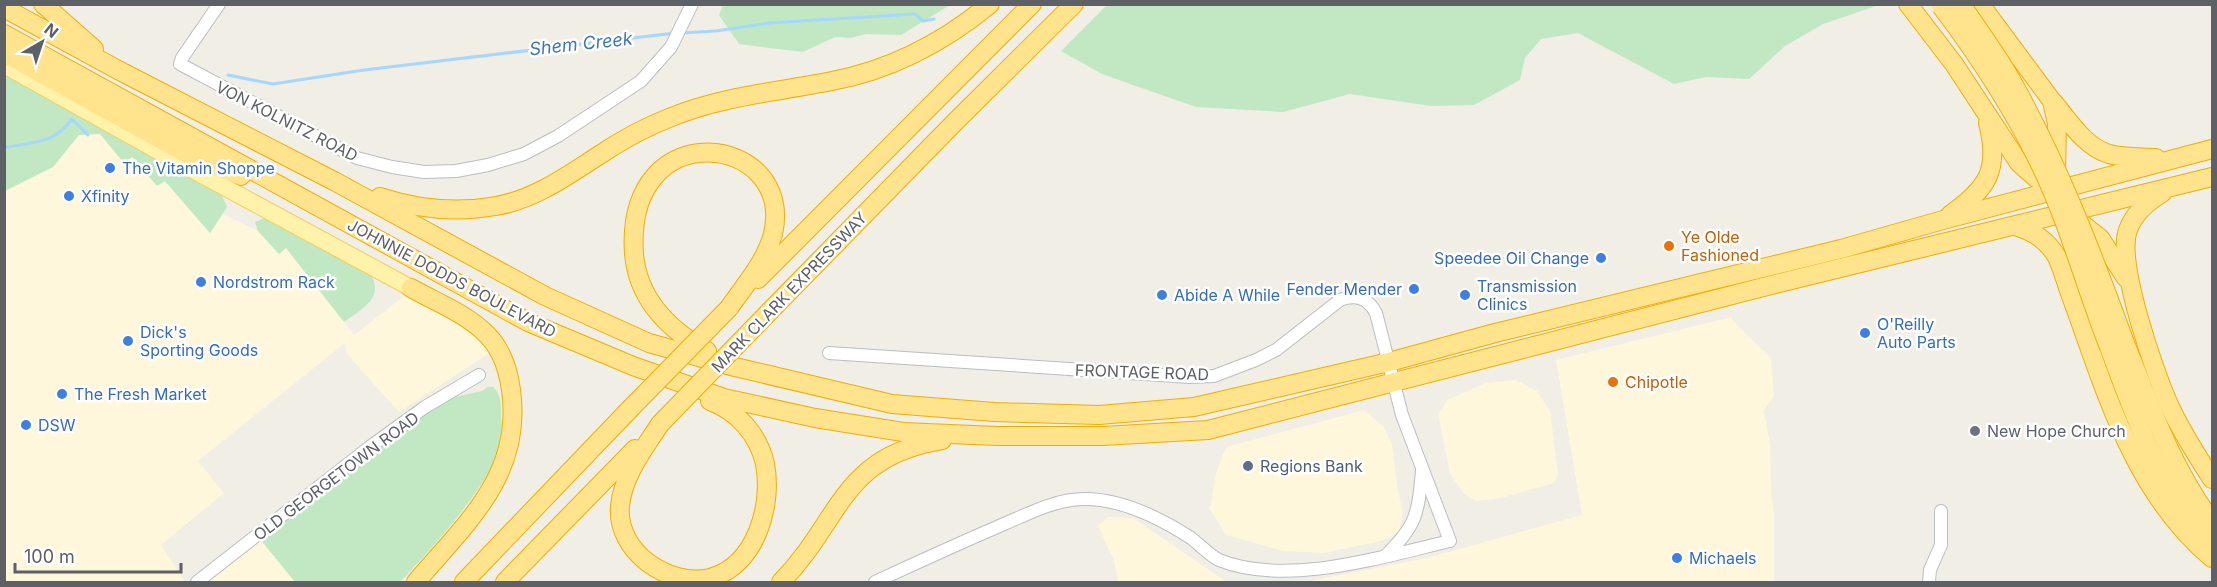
<svg xmlns="http://www.w3.org/2000/svg" width="2217" height="587" viewBox="0 0 2217 587" font-family="Inter,sans-serif">
	<rect width="100%" height="100%" fill="#f0eee5"/>
	<g fill="#fff7db">
		<polygon points="79,134 100,134 124,163 132,156 157,186 164,181 210,233 223,214 258,231 279,254 286,247 354,335 404,296 416,297 464,323 491,352 399,412 346,353 345,343 198,461 224,493 161,545 185,582 5,582 5,191 53,167"/>
		<polygon points="1731,317 1739,327 1771,358 1774,396 1764,411 1770,444 1771,490 1774,515 1774,582 1305,582 1427,558 1582,515 1556,360"/>
		<polygon points="1516,380 1537,391 1550,411 1558,474 1554,483 1501,498 1476,501 1464,494 1450,474 1438,414 1447,400 1486,383"/>
		<polygon points="1364,410 1383,426 1392,444 1397,485 1403,514 1399,531 1385,540 1324,553 1284,551 1226,535 1210,509 1216,473 1226,447"/>
		<polygon points="1107,517 1133,518 1227,582 1242,582 1118,582 1114,561 1098,526"/>
		<polygon points="260,539 296,582 205,582"/>
	</g>
	<g fill="#c1e8c2">
		<polygon points="723,5 723,4 950,5 901,35 866,34 851,38 835,37 803,52 739,44 719,15"/>
		<polygon points="1107,5 1107,4 1879,5 1823,24 1785,46 1749,79 1706,77 1674,84 1578,33 1541,39 1525,58 1520,80 1474,105 1431,106 1350,94 1283,112 1196,107 1102,74 1061,51"/>
		<polygon points="5,72 222,196 227,207 210,233 165,181 157,186 132,157 124,163 100,134 79,135 53,167 5,191"/>
		<path d="M264 218 272 219 370 273C385 298 363 308 344 322L286 248 279 254 258 231 255 222Z"/>
		<path d="M488 387H493C502 395 501 406 501 417 502 427 502 439 499 449 489 486 427 554 400 582H295L260 539 403 428 455 397 482 391Z"/>
	</g>
	<g fill="none" stroke-linecap="round" stroke-linejoin="round">
		<g stroke="#a6d7ff" stroke-width="3">
			<polyline points="681,33 716,31 769,23 915,14 923,21 934,19"/>
			<polyline points="228,75 273,84 364,70 675,33"/>
			<path d="M4 148C33 142 54 144 72 119L88 135"/>
		</g>
		<g stroke="#babdc2" stroke-width="14">
			<g id="minor">
				<polyline points="219,4 182,58 180,64 357,158 392,167 424,172 456,171 488,165 524,154 558,136 641,81 671,47 692,4"/>
				<path d="M829 353 1190 377 1214 376 1256 360 1276 350 1340 300C1356 294 1368 298 1376 313L1402 415 1450 541C1382 557 1285 587 1219 560 1209 555 1200 545 1191 538 1160 518 1123 499 1085 499 1056 499 1030 513 1004 524 960 543 918 562 875 582"/>
				<path d="M1385 556C1417 526 1418 513 1422 471"/>
				<polyline points="197,582 371,446 425,407 479,375"/>
				<polyline points="1929,582 1930,570 1941,545 1941,511"/>
			</g>
		</g>
		<g stroke="#f7cc58" stroke-width="18">
			<polyline id="major" points="4,65 167,156 411,288"/>
		</g>
		<g stroke="#f5ac00" stroke-width="20">
			<g id="highway">
				<polyline points="43,4 94,49"/>
				<polyline points="1908,4 1954,64 2019,163 2036,178 2057,191"/>
				<polyline points="1980,4 2052,101 2057,124 2056,173"/>
				<polyline points="4,8 118,70 334,181 545,296 649,343 735,367 892,404 994,412 1099,415 1194,407 1389,362 1495,333 1841,249 1943,220 2212,149"/>
				<polyline points="4,34 528,322 633,366 724,398 815,418 903,432 997,436 1103,436 1208,430 1779,283 2212,177"/>
				<polyline points="4,53 187,154 241,176"/>
				<path d="M2054 103C2069 121 2085 147 2109 154 2124 158 2140 157 2156 158"/>
				<path d="M2162 193C2147 202 2134 213 2128 230 2116 263 2155 374 2170 407 2182 432 2197 456 2212 479"/>
				<path d="M380 197C417 209 457 213 496 206 536 199 568 175 601 154 622 140 646 127 669 118 722 96 777 92 832 81 890 70 944 42 990 4"/>
				<path d="M1950 215C1988 188 2000 170 1988 123"/>
				<polyline points="2072,216 2100,238 2126,278"/>
				<path d="M2015 226C2034 232 2047 240 2057 257 2063 270 2066 283 2071 296 2105 389 2133 492 2212 558"/>
				<polyline points="758,279 1032,4"/>
				<path d="M411 288C434 301 462 312 482 330 500 345 508 367 511 390 523 475 466 523 416 582"/>
				<polyline points="771,310 955,122 1074,4"/>
				<path d="M2125 343C2150 405 2172 468 2212 522"/>
				<path d="M2109 347C2134 414 2157 483 2206 537"/>
				<path d="M707 351C669 330 638 300 634 254 624 110 796 134 773 234 766 261 745 285 729 308"/>
				<path d="M660 424C644 449 623 475 620 506 616 551 667 587 710 578 756 566 773 505 765 464 759 436 738 411 710 401"/>
				<polyline points="464,582 629,410"/>
				<polyline points="505,582 635,449"/>
				<path d="M781 582C841 521 841 456 942 440"/>
			</g>
		</g>
		<use href="#minor" stroke="#fff" stroke-width="12"/>
		<use href="#major" stroke="#fff3ab" stroke-width="16"/>
		<use href="#highway" stroke="#ffe48d" stroke-width="18"/>
		<g stroke="#f5ac00" stroke-width="20" stroke-linecap="butt">
			<g id="highway-bridge">
				<path d="M1961 4C1979 31 1999 57 2014 85 2060 168 2093 255 2125 343"/>
				<path d="M1941 6C1978 55 2012 107 2039 162 2068 221 2085 286 2109 347"/>
				<polyline points="629,410 729,308"/>
				<polyline points="660,424 771,310"/>
			</g>
		</g>
		<use href="#highway-bridge" stroke="#ffe48d" stroke-width="18"/>
	</g>
	<g fill="#3f7fe0" stroke="#fff" stroke-width="2">
		<circle cx="110" cy="168" r="6"/>
		<circle cx="69" cy="196" r="6"/>
		<circle cx="1601" cy="258" r="6"/>
		<circle cx="201" cy="282" r="6"/>
		<circle cx="1414" cy="289" r="6"/>
		<circle cx="1162" cy="295" r="6"/>
		<circle cx="1465" cy="295" r="6"/>
		<circle cx="1865" cy="333" r="6"/>
		<circle cx="128" cy="341" r="6"/>
		<circle cx="62" cy="394" r="6"/>
		<circle cx="26" cy="425" r="6"/>
		<circle cx="1677" cy="558" r="6"/>
	</g>
	<g fill="#e8710a" stroke="#fff" stroke-width="2">
		<circle cx="1669" cy="246" r="6"/>
		<circle cx="1613" cy="382" r="6"/>
	</g>
	<circle fill="#6b7280" stroke="#fff" stroke-width="2" cx="1975" cy="431" r="6"/>
	<circle fill="#5c6f8a" stroke="#fff" stroke-width="2" cx="1248" cy="466" r="6"/>
	<g text-anchor="middle" stroke-width="5" stroke-linejoin="round" paint-order="stroke">
		<g font-size="16" fill="#5d6166" stroke="#fff">
			<text transform="translate(287 121) rotate(27)" y="6">VON KOLNITZ ROAD</text>
			<text transform="translate(452 278) rotate(28)" y="6">JOHNNIE DODDS BOULEVARD</text>
			<text transform="translate(789 292) rotate(-46)" y="6">MARK CLARK EXPRESSWAY</text>
			<text transform="translate(1142 372) rotate(2)" y="6">FRONTAGE ROAD</text>
			<text transform="translate(336 476) rotate(-37)" y="6">OLD GEORGETOWN ROAD</text>
		</g>
		<g font-size="16" fill="#366cbe" stroke="#fff" text-anchor="start">
			<text x="122" y="174">The Vitamin Shoppe</text>
			<text x="81" y="202">Xfinity</text>
			<text x="1589" y="264" text-anchor="end">Speedee Oil Change</text>
			<text x="213" y="288">Nordstrom Rack</text>
			<text x="1477" y="292">Transmission<tspan x="1477" dy="18">Clinics</tspan></text>
			<text x="1402" y="295" text-anchor="end">Fender Mender</text>
			<text x="1174" y="301">Abide A While</text>
			<text x="1877" y="330">O'Reilly<tspan x="1877" dy="18">Auto Parts</tspan></text>
			<text x="140" y="338">Dick's<tspan x="140" dy="18">Sporting Goods</tspan></text>
			<text x="74" y="400">The Fresh Market</text>
			<text x="38" y="431">DSW</text>
			<text x="1689" y="564">Michaels</text>
		</g>
		<g font-size="16" fill="#c56008" stroke="#fff" text-anchor="start">
			<text x="1681" y="243">Ye Olde<tspan x="1681" dy="18">Fashioned</tspan></text>
			<text x="1625" y="388">Chipotle</text>
		</g>
		<g font-size="16" fill="#5b616d" stroke="#fff" text-anchor="start">
			<text x="1987" y="437">New Hope Church</text>
		</g>
		<g font-size="16" fill="#4e5e75" stroke="#fff" text-anchor="start">
			<text x="1260" y="472">Regions Bank</text>
		</g>
		<g font-size="18" font-style="italic" fill="#3e77b6" stroke="#fff">
			<text transform="translate(581 44) rotate(-6)" y="6">Shem Creek</text>
		</g>
	</g>
	<rect width="2217" height="587" fill="none" stroke="#5d6166" stroke-width="12"/>
	<g transform="translate(42 42) rotate(39)" stroke="#ffffff" stroke-width="4.5" paint-order="stroke">
	<path d="M0-4.5L10 22L0 15L-10 22Z" fill="#5d6166"/>
	<text y="-9" font-size="16" font-weight="bold" text-anchor="middle" fill="#5d6166">N</text>
	</g>
	<path d="M15 563v9h166v-9" fill="none" stroke="#5d6166" stroke-width="3"/>
	<text x="24" y="563" font-size="18" fill="#5d6166" stroke="#ffffff" stroke-width="4.5" paint-order="stroke">100 m</text>
</svg>
